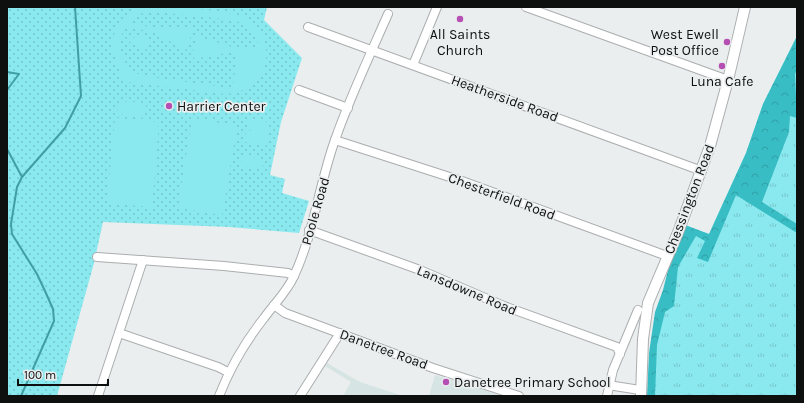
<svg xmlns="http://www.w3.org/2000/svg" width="804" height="403" viewBox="0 0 804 403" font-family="Karla,sans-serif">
	<defs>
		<pattern id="grass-tufts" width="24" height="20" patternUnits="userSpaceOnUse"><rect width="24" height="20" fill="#8ae9ef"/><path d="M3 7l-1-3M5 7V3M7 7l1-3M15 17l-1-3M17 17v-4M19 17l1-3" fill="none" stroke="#76c7cc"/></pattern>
		<pattern id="forest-crowns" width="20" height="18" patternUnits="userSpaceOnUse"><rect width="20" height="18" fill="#38bdc4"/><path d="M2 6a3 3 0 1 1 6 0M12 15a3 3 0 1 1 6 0" fill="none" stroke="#30a1a7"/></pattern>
		<pattern id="park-dots" width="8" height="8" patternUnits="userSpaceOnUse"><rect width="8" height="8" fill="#8ae9ef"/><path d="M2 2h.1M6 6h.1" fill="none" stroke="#76c7cc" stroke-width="1.8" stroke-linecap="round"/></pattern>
	</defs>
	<rect width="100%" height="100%" fill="#eaeeee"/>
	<g fill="#d7e4e4">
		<polygon points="327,363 360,382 403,396 343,396 351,382 325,366"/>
		<polygon points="435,375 484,390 502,396 429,396"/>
	</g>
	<polygon fill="url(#grass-tufts)" points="797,36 797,396 652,396 652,350 685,225 709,234 746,153 763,104"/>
	<polygon fill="url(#forest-crowns)" points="797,36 797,70 795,74 797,118 790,116 789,132 762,202 797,224 797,233 736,195 708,262 697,258 705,241 696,236 678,267 674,306 665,312 657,345 655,396 647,396 649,353 655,312 663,290 670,262 685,225 709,234 746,153 763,104"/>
	<polygon fill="url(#park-dots)" points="7,7 267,7 264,20 302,58 281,122 270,175 285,179 282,193 309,201 299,233 229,227 103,222 94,263 57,396 7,396"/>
	<g fill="#8ae9ef" fill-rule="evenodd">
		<path d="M137 7C164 7 189 8 216 11 226 13 237 13 246 18 270 31 274 68 251 85 243 91 235 93 226 94L120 81C121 66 117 67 114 54 109 34 120 17 137 7ZM148 11 234 20C247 25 256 33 259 47H232L197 36 193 53 194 59 237 51 233 87H223L142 76C121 67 115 46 125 26L152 32 186 50 189 45 192 27 152 28 128 22 135 16Z"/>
		<polygon points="148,35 146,50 124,39 125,38 126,39"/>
		<polygon points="119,101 146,103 145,118 117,114"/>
		<polygon points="115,118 159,122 152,207 107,203"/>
		<polygon points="192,118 237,126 222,215 178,208"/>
		<polygon points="248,119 270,122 268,133 247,130"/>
		<polygon points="246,131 268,134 266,146 245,142"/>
		<polygon points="242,155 263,159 262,170 241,166"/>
	</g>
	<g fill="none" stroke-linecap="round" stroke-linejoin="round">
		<g stroke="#3f9fa4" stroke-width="2">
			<polyline points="7,72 19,74 7,90"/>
			<polyline points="7,149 22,177"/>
			<polyline points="21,396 54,321 53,309 45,291 37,274 12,234 11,224 17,187 22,177 65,128 81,96 75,7"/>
		</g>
		<g stroke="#abaeaf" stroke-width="10">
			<g id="minor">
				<polyline points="526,7 728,80"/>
				<polyline points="308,27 702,171"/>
				<polyline points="413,65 437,7"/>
				<polyline points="299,90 348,108"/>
				<polyline points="335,140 462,181 667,256"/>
				<polyline points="309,230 420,270 504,306 617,347 620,354"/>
				<polyline points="97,257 224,266 288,273 294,276"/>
				<polyline points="274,305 285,313 433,368 519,396"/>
				<polyline points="119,333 218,367 228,372"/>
				<polyline points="608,385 640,390"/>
				<polyline points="98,396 143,260"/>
				<path d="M219 396C230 368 245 342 264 318 274 304 287 292 294 276 314 233 319 184 335 140 350 97 370 55 388 14"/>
				<polyline points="300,396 340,333"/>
				<polyline points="607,396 613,370 638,310"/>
			</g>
		</g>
		<g stroke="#abaeaf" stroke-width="12">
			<polyline id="major" points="641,396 643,339 648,303 679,230 710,146 728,80 745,7"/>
		</g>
		<use href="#minor" stroke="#fff" stroke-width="8"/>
		<use href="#major" stroke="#fff" stroke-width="10"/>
	</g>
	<g fill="#b64fb3" stroke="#eaeeee" stroke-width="1.5">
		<circle cx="460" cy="19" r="4"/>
		<circle cx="727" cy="42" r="4"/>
		<circle cx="722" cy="66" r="4"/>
		<circle cx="169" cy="106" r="4"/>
		<circle cx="446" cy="382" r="4"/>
	</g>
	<g text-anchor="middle" stroke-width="3.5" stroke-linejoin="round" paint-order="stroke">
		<g font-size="14" fill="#0e0f0f" stroke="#eaeeee">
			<text x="460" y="39">All Saints<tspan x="460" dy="16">Church</tspan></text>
			<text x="719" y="39" text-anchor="end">West Ewell<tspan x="719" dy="16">Post Office</tspan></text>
			<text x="722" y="86">Luna Cafe</text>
			<text x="177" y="111" text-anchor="start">Harrier Center</text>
			<text x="454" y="387" text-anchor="start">Danetree Primary School</text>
		</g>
		<g font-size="14" fill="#0e0f0f" stroke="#eaeeee">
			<text transform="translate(505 98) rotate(20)" y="5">Heatherside Road</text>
			<text transform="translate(502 196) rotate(20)" y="5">Chesterfield Road</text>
			<text transform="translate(689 199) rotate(-69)" y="5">Chessington Road</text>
			<text transform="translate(315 211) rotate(-74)" y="5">Poole Road</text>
			<text transform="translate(467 290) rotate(23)" y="5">Lansdowne Road</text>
			<text transform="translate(384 349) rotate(20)" y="5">Danetree Road</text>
		</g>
	</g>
	<rect width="804" height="403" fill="none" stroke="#0e0f0f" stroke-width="16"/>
	<path d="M18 379v6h90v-6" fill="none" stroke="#0e0f0f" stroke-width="2"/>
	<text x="24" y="379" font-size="12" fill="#0e0f0f" stroke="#eaeeee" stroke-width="3" paint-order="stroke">100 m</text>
</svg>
